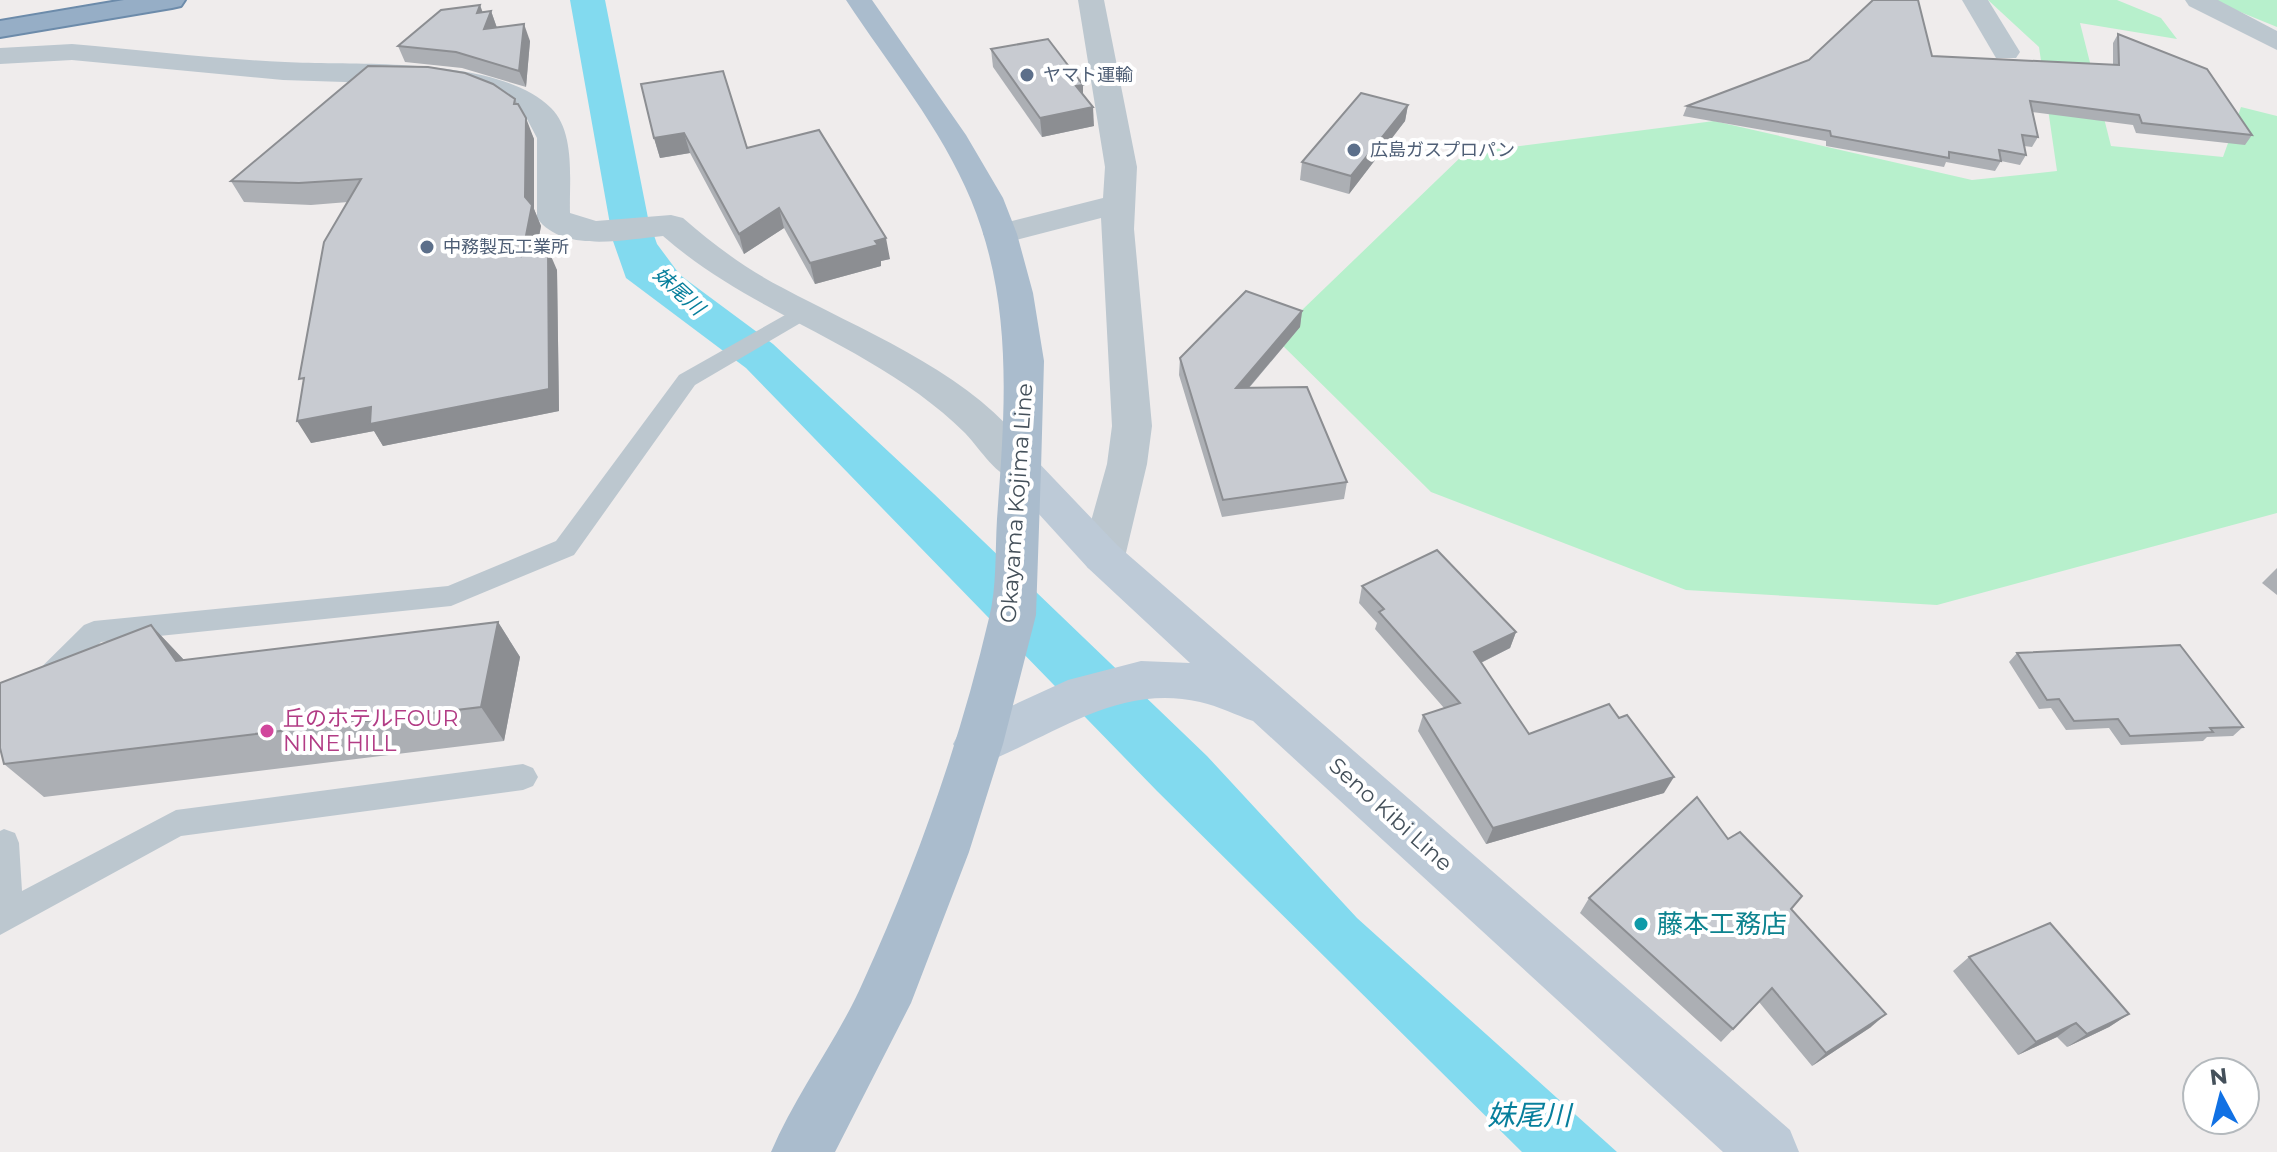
<svg xmlns="http://www.w3.org/2000/svg" width="2277" height="1152" viewBox="0 0 2277 1152" font-family="Montserrat,'Noto Sans JP',sans-serif">
	<rect width="100%" height="100%" fill="#efecec"/>
	<g fill="#b7f0cc">
		<polygon points="1988,0 2117,0 2161,18 2177,39 2080,23 2111,146 2223,157 2241,107 2277,116 2277,513 1937,605 1686,590 1431,492 1274,337 1465,153 1714,121 1972,180 2057,171 2039,47"/>
		<polygon points="2211,0 2277,0 2277,27"/>
	</g>
	<polygon fill="#82daef" points="570,0 605,0 648,218 657,244 680,275 773,344 934,494 1207,756 1357,918 1617,1152 1522,1152 1157,791 746,368 626,278 613,241"/>
	<g fill="none" stroke-linecap="round" stroke-linejoin="round">
		<g stroke="#6c8baa" stroke-width="4">
			<polygon id="trunk" points="124,0 185,0 181,6 172,8 0,37 0,21"/>
		</g>
		<g fill="#bcc7cf" fill-rule="evenodd">
			<polygon points="801,306 812,313 809,318 695,385 574,555 451,606 101,642 10,734 0,738 0,708 84,625 94,621 448,586 556,541 679,375"/>
			<polygon points="523,764 533,768 538,777 533,786 523,790 181,836 0,935 0,831 4,829 15,833 19,843 22,891 176,810"/>
		</g>
		<g fill="#bcc7cf" fill-rule="evenodd">
			<polygon points="1078,0 1104,0 1137,167 1134,229 1152,426 1147,464 1125,557 1118,568 1103,573 1088,568 1081,557 1107,464 1112,426 1101,218 1000,244 988,241 983,234 988,227 1103,198 1105,167"/>
			<polygon points="1962,0 1988,0 2020,52 2016,58 1996,58"/>
			<polygon points="2185,0 2218,0 2277,31 2277,50 2189,6"/>
			<path d="M72 44C143 50 214 59 285 62 356 66 497 55 551 108 576 133 569 181 570 213L596 221 671 215 683 218C714 245 746 269 783 288 870 335 988 379 1041 469L1035 479C1002 489 986 455 965 433 879 347 754 316 663 236 627 239 563 254 537 218V138L527 119 503 102 474 91 437 85 283 80 72 60 0 64V48Z"/>
		</g>
		<path fill="#bdcad7" fill-rule="evenodd" d="M1021 455 1035 459 1118 546 1790 1130 1799 1152H1723L1253 721C1236 715 1218 706 1200 702 1115 683 1053 738 978 765L961 759 953 744 961 729 1068 680 1141 661 1190 663 1088 568 1007 479 1001 469 1007 459Z"/>
		<path fill="#aabccd" fill-rule="evenodd" d="M846 0H872L966 135 1003 198 1017 234 1033 293 1044 361 1041 469 1036 615 1003 744 969 852 911 1003 835 1152H771C796 1093 837 1041 863 982 916 866 960 742 989 618 997 587 995 551 997 519 1005 410 1014 304 971 200 942 129 888 64 846 0Z"/>
		<use href="#trunk" fill="#96aec6" fill-rule="evenodd"/>
	</g>
	<g fill="#acafb4">
		<polygon points="491,11 497,28 530,41 526,87 462,68 405,62 398,46 482,12"/>
		<polygon points="2118,34 2252,135 2245,145 2136,133 2133,125 2032,112 2038,137 2032,147 2024,146 2026,155 2020,165 2001,161 1995,171 1946,162 1944,167 1826,146 1826,141 1683,116 1687,106 1932,56 2113,65 2113,43"/>
		<polygon points="991,49 1094,126 1042,137 993,67"/>
		<polygon points="641,84 747,148 890,259 881,261 881,266 815,284 784,228 744,254 690,153 660,158 654,138"/>
		<polygon points="515,99 534,139 534,209 541,226 536,252 557,270 559,411 383,446 374,431 311,443 303,385 348,202 311,205 244,202 231,181"/>
		<polygon points="1408,105 1405,121 1349,194 1300,180 1302,162"/>
		<polygon points="1302,311 1300,327 1249,388 1347,482 1344,499 1222,517 1179,375 1180,358"/>
		<polygon points="2277,568 2277,595 2262,583"/>
		<polygon points="1362,586 1516,632 1510,648 1481,663 1529,734 1664,793 1486,844 1418,731 1423,715 1444,708 1375,629 1377,623 1359,603"/>
		<polygon points="498,622 520,657 504,741 44,797 4,764 151,625 184,660"/>
		<polygon points="2017,653 2243,727 2233,736 2207,737 2203,741 2121,745 2109,728 2066,730 2051,708 2039,709 2009,662"/>
		<polygon points="1728,839 1791,909 1871,1027 1812,1066 1759,1002 1721,1042 1580,913 1589,898"/>
		<polygon points="1969,957 2129,1014 2109,1027 2067,1047 2057,1037 2018,1055 1953,971"/>
	</g>
	<g fill="#8c8e92">
		<polygon points="480,5 486,21 491,11 497,28 490,45 477,13"/>
		<polygon points="524,24 530,41 526,87 519,71"/>
		<polygon points="1083,85 1083,103 1076,86"/>
		<polygon points="1408,105 1405,121 1349,194 1351,176"/>
		<polygon points="1093,107 1094,126 1042,137 1040,118"/>
		<polygon points="526,118 534,139 534,209 541,226 531,278 522,256 525,197"/>
		<polygon points="684,133 690,153 660,158 654,138"/>
		<polygon points="779,208 784,228 744,254 739,234"/>
		<polygon points="886,238 890,259 881,261 881,266 815,284 810,263"/>
		<polygon points="548,249 557,270 559,411 383,446 374,431 311,443 297,421"/>
		<polygon points="1302,311 1300,327 1234,405 1236,388"/>
		<polygon points="498,622 520,657 504,741 481,707"/>
		<polygon points="151,625 184,660 176,661"/>
		<polygon points="1516,632 1510,648 1468,669 1474,652"/>
		<polygon points="1674,777 1664,793 1486,844 1493,828"/>
		<polygon points="1886,1014 1871,1027 1812,1066 1826,1053"/>
		<polygon points="2129,1014 2109,1027 2067,1047 2087,1034"/>
		<polygon points="2076,1023 2057,1037 2018,1055 2036,1042"/>
	</g>
	<g fill="#c8cbd1" stroke="#8c8e92" stroke-width="2">
		<polygon points="1873,0 1918,0 1932,56 2119,65 2118,34 2207,69 2252,135 2142,123 2139,115 2030,101 2038,137 2022,135 2026,155 1999,150 2001,161 1949,152 1949,158 1831,136 1830,131 1687,106 1809,60"/>
		<polygon points="480,5 477,13 491,11 484,29 524,24 519,71 456,52 398,46 441,10"/>
		<polygon points="1048,39 1083,85 1076,86 1093,107 1040,118 991,49"/>
		<polygon points="368,66 428,67 465,73 493,84 515,99 514,104 518,104 526,118 525,197 532,205 522,256 548,249 549,389 370,424 371,407 297,421 304,378 299,379 324,242 361,179 299,183 231,181"/>
		<polygon points="723,71 747,148 819,130 886,238 875,241 878,245 810,263 779,208 739,234 684,133 654,138 641,84"/>
		<polygon points="1361,93 1408,105 1351,176 1302,162"/>
		<polygon points="1246,291 1302,311 1236,388 1307,387 1347,482 1223,500 1180,358"/>
		<polygon points="1437,550 1516,632 1474,652 1529,734 1609,704 1619,718 1627,715 1674,777 1493,828 1423,715 1460,703 1379,612 1384,609 1362,586"/>
		<polygon points="498,622 481,707 4,764 0,748 0,683 151,625 176,661"/>
		<polygon points="2180,645 2243,727 2210,728 2213,732 2130,736 2118,719 2074,721 2059,699 2047,700 2017,653"/>
		<polygon points="1697,797 1728,839 1740,832 1802,896 1791,909 1886,1014 1826,1053 1772,988 1733,1029 1589,898"/>
		<polygon points="2050,923 2129,1014 2087,1034 2076,1023 2036,1042 1969,957"/>
	</g>
	<g fill="#5c6f8a" stroke="#fff" stroke-width="3">
		<circle cx="1027" cy="75" r="8"/>
		<circle cx="1354" cy="150" r="8"/>
		<circle cx="427" cy="247" r="8"/>
	</g>
	<circle fill="#d1479c" stroke="#fff" stroke-width="3" cx="267" cy="731" r="8"/>
	<circle fill="#0f9aa8" stroke="#fff" stroke-width="3" cx="1641" cy="924" r="8"/>
	<g text-anchor="middle" stroke-width="8" stroke-linejoin="round" paint-order="stroke">
		<g font-size="18" fill="#4e5e75" stroke="#fff" text-anchor="start">
			<text x="1043" y="81">ヤマト運輸</text>
			<text x="1370" y="156">広島ガスプロパン</text>
			<text x="443" y="253">中務製瓦工業所</text>
		</g>
		<g font-size="20" font-style="italic" fill="#077f9c" stroke="#fff">
			<text transform="translate(679 291) rotate(42)" y="7">妹尾川</text>
		</g>
		<g font-size="22" fill="#44505a" stroke="#fff">
			<text transform="translate(1016 503) rotate(-86)" y="8">Okayama Kojima Line</text>
			<text transform="translate(1391 814) rotate(42)" y="8">Seno Kibi Line</text>
		</g>
		<g font-size="22" fill="#b23c85" stroke="#fff" text-anchor="start">
			<text x="283" y="726">丘のホテルFOUR<tspan x="283" dy="25">NINE HILL</tspan></text>
		</g>
		<g font-size="26" fill="#0d838f" stroke="#fff" text-anchor="start">
			<text x="1657" y="933">藤本工務店</text>
		</g>
		<g font-size="28" font-style="italic" fill="#077f9c" stroke="#fff">
			<text x="1529" y="1125">妹尾川</text>
		</g>
	</g>
	<g transform="translate(2221 1096) rotate(353)"><circle r="38" fill="#ffffff" stroke="#b4b9bd" stroke-width="2"/>
	<path d="M0-6L14 30L0 20L-14 30Z" fill="#1171e4"/>
	<text y="-12" font-size="22" font-weight="bold" text-anchor="middle" fill="#44505a">N</text>
	</g>
</svg>
